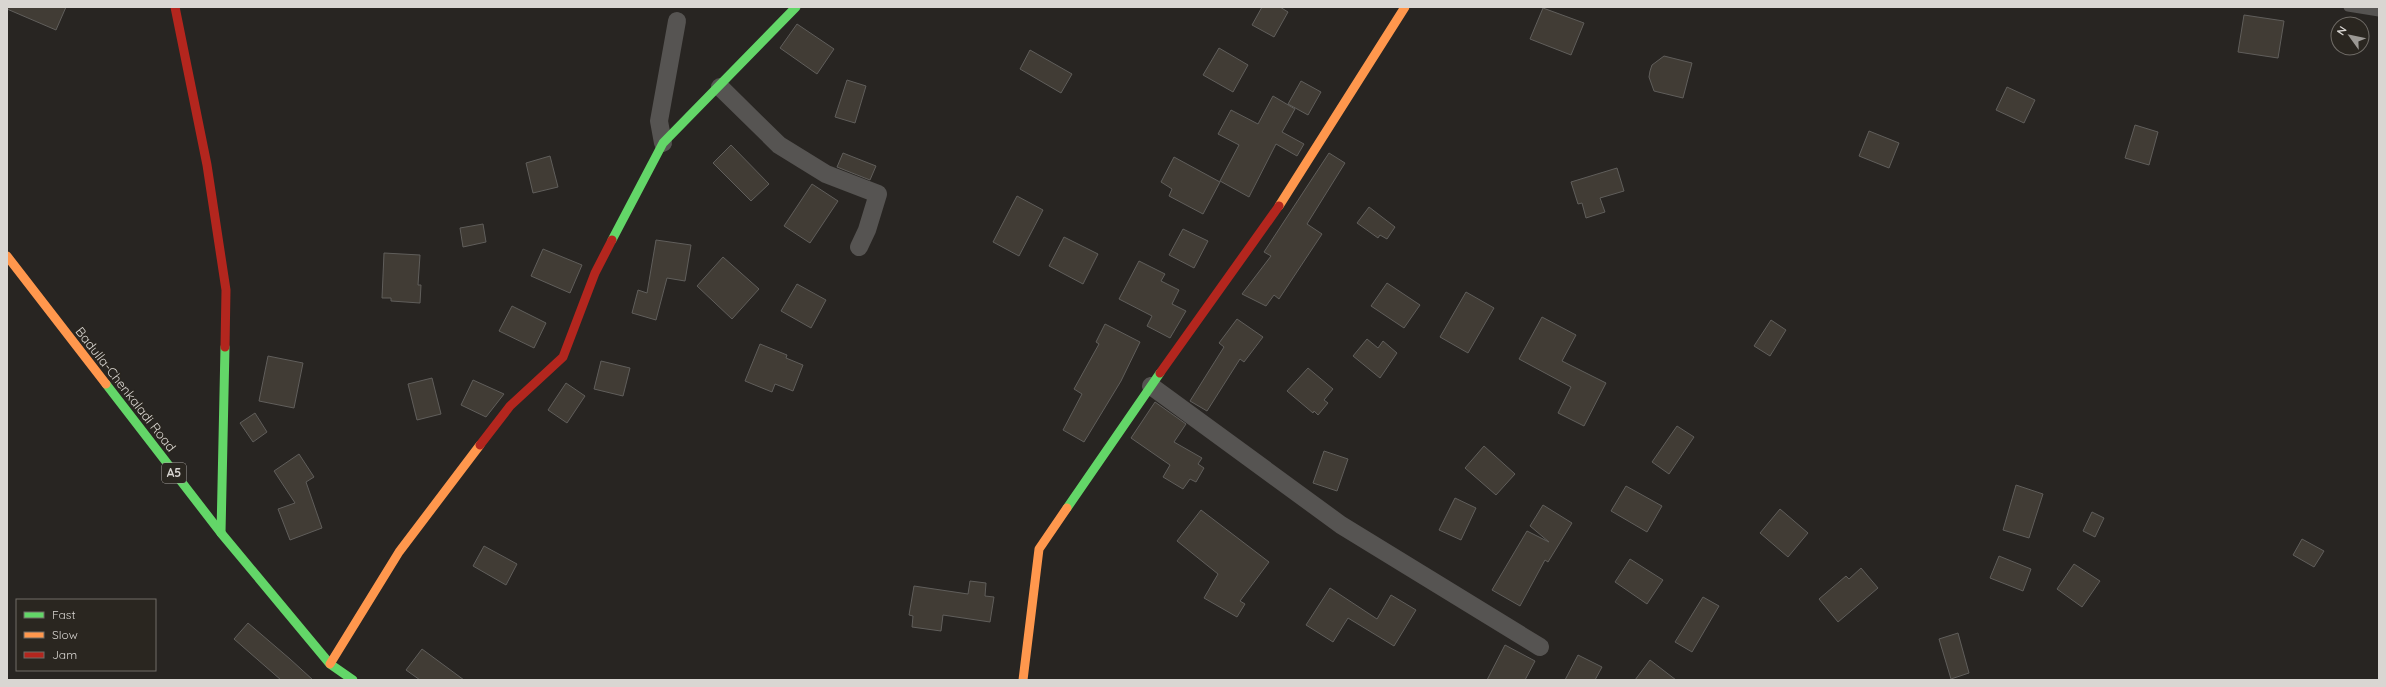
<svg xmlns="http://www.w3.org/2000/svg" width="2386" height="687" viewBox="0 0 2386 687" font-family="Quicksand,sans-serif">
	<rect width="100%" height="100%" fill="#282522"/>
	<g fill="#413c35" stroke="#605e5b">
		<polygon points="7,7 66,7 56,30 7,9"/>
		<polygon points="1262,7 1280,7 1288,12 1274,37 1252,25"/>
		<polygon points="1543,8 1584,23 1571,55 1530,39"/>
		<polygon points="2244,15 2284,21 2278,58 2238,52"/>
		<polygon points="797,24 834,49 817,74 780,48"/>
		<polygon points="1219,48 1248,65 1233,92 1203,75"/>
		<polygon points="1030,50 1072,74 1061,93 1020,69"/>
		<polygon points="1664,56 1692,63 1683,98 1654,91 1649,77 1650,71 1652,65"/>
		<polygon points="847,80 866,86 855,123 835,117"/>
		<polygon points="1301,81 1321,92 1308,115 1288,104"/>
		<polygon points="2007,87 2035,100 2024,123 1996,110"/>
		<polygon points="1273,96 1295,109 1282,132 1304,144 1297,156 1276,144 1249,197 1220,181 1239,145 1218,134 1231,110 1258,124"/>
		<polygon points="2135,125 2158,132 2149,165 2125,158"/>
		<polygon points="1869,131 1899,143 1889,168 1859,156"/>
		<polygon points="731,145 769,184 751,201 713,163"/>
		<polygon points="843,153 876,166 870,180 837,167"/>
		<polygon points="1329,153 1345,163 1307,224 1322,234 1279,299 1274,295 1266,306 1242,294 1271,256 1264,252"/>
		<polygon points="550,156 558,187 533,193 526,163"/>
		<polygon points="1174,157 1220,182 1203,214 1169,196 1172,189 1161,182"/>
		<polygon points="1617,168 1624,191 1600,198 1605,212 1586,218 1582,203 1578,204 1571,182"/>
		<polygon points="812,184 838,201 810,243 784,226"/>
		<polygon points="1017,196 1043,210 1019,256 993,242"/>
		<polygon points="1369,207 1395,227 1387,239 1380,235 1378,238 1357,223"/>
		<polygon points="483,224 486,242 463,247 460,228"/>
		<polygon points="1183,229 1208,241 1194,268 1169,255"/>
		<polygon points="1064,237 1098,254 1083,284 1049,266"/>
		<polygon points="656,240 691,245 685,281 667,278 656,320 632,313 638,290 647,293"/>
		<polygon points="543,249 582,265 570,293 531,276"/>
		<polygon points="384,253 420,255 418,285 421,285 420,303 391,301 391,298 382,298"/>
		<polygon points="723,257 759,289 732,319 697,286"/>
		<polygon points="1139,261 1165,274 1161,281 1179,290 1172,304 1186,311 1170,338 1147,326 1152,316 1119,299"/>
		<polygon points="1387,283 1420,305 1404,328 1371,306"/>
		<polygon points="797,284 826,300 811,328 781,311"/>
		<polygon points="1466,292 1494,308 1468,353 1440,337"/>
		<polygon points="512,306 546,323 534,348 499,331"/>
		<polygon points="1542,317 1576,335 1562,361 1606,383 1584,426 1558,413 1571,387 1519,359"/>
		<polygon points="1237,319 1263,337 1244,362 1240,359 1207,411 1190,401 1224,347 1219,343"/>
		<polygon points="1771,320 1786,330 1770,356 1754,346"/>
		<polygon points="1105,324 1140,342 1121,381 1084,442 1063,430 1082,394 1074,389 1099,344 1096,342"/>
		<polygon points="1367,339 1378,348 1383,341 1397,353 1380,378 1353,356"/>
		<polygon points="760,344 787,355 786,358 803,365 793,391 775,384 772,392 745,381"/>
		<polygon points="268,356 303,363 294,408 259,401"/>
		<polygon points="601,361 630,368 623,396 594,389"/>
		<polygon points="1308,368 1333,389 1324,400 1328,403 1318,415 1314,411 1313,413 1287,391"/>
		<polygon points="432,378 441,414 417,420 408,384"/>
		<polygon points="473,380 504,394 486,417 461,405"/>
		<polygon points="566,383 585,396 567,423 548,410"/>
		<polygon points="1155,402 1186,424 1174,442 1202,458 1198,464 1204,468 1196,482 1190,479 1183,489 1163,477 1170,465 1131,438"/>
		<polygon points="255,413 267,432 253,442 240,423"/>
		<polygon points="1677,426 1694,437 1669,474 1652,462"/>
		<polygon points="1484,446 1515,474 1496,495 1465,468"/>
		<polygon points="1324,451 1348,459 1337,491 1313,483"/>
		<polygon points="299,454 314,477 306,482 322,528 290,540 278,509 295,503 274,471"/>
		<polygon points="2016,485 2043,494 2029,538 2003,530"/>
		<polygon points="1626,486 1662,506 1647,532 1611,511"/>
		<polygon points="1455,498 1476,508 1461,540 1439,530"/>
		<polygon points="1543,505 1572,523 1548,562 1545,560 1520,606 1492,590 1527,531 1549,542 1530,526"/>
		<polygon points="1780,509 1808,533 1788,557 1760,533"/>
		<polygon points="1201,510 1269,562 1240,601 1245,604 1237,617 1204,598 1218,574 1177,541"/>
		<polygon points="2092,512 2104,518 2095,537 2083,531"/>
		<polygon points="2302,539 2324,551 2314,567 2293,555"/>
		<polygon points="484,546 517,564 506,585 473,566"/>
		<polygon points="1999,556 2031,569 2023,591 1990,578"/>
		<polygon points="1630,559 1663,580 1647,604 1615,582"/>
		<polygon points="2074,564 2100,581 2082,607 2057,589"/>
		<polygon points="1861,568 1878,588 1838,622 1819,599 1846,576 1849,579"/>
		<polygon points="970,581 986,583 985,596 994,597 990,622 943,615 941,631 912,627 913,616 909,615 914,586 968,594"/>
		<polygon points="1330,588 1377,619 1391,595 1416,610 1394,646 1348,618 1333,642 1306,625"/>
		<polygon points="1703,597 1719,606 1692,652 1675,642"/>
		<polygon points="248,623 290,659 313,680 281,680 234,639"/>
		<polygon points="1958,633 1969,673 1951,679 1939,639"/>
		<polygon points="1505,645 1535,661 1525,680 1487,680"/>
		<polygon points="422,649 464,680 420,680 406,670"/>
		<polygon points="1578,655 1602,667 1595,680 1565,680"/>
		<polygon points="1650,660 1676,680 1635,680"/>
	</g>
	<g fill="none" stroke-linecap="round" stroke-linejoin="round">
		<polyline stroke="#565452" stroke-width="9" points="2348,7 2379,12"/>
		<g stroke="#565452" stroke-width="18">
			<polyline points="720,87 779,145 826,174 878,194 867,230 859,247"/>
			<polyline points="663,143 659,121 677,21"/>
			<polyline points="1151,386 1341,525 1540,647"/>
		</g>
		<g stroke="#63d668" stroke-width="9">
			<polyline points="612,240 663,143 796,7"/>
			<polyline points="106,384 221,533 330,664 353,680"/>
			<polyline points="1067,508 1160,373"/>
			<polyline points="221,533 225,347"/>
		</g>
		<g stroke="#ff974d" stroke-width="9">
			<polyline points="1279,206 1405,7"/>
			<polyline points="7,256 106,384"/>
			<polyline points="330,664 399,552 480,445"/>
			<polyline points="1023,680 1039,549 1067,508"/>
		</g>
		<g stroke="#b3261e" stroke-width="9">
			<polyline points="175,7 207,165 226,290 225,347"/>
			<polyline points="1160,373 1279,206"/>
			<polyline points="480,445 510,406 563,357 595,273 612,240"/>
		</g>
	</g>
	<g text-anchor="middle" stroke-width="3" stroke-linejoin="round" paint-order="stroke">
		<rect fill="#2a2620" stroke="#a4a19d" stroke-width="1" x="162" y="463" width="24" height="20" rx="3"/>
		<g font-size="12" font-weight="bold" fill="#d9d6d2">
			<text x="174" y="477">A5</text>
		</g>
		<g font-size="13" fill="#d9d6d2" stroke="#2a2620">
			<text transform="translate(126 389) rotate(52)" y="5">Badulla-Chenkaladi Road</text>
		</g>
	</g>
	<rect width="2386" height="687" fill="none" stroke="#d9d6d2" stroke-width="16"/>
	<rect x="16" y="599" width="140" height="72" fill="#2a2620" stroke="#706c67"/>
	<rect x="24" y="612" width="20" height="6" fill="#63d668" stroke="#706c67"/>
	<text x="52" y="619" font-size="12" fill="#d9d6d2">Fast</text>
	<rect x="24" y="632" width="20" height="6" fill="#ff974d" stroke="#706c67"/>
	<text x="52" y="639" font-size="12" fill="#d9d6d2">Slow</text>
	<rect x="24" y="652" width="20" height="6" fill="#b3261e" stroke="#706c67"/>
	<text x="52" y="659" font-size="12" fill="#d9d6d2">Jam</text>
	<g transform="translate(2350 36) rotate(303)"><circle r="19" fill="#2a2620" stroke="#706c67"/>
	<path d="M0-3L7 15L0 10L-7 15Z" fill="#9b9894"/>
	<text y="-6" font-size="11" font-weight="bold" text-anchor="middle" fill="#d9d6d2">N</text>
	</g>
</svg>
